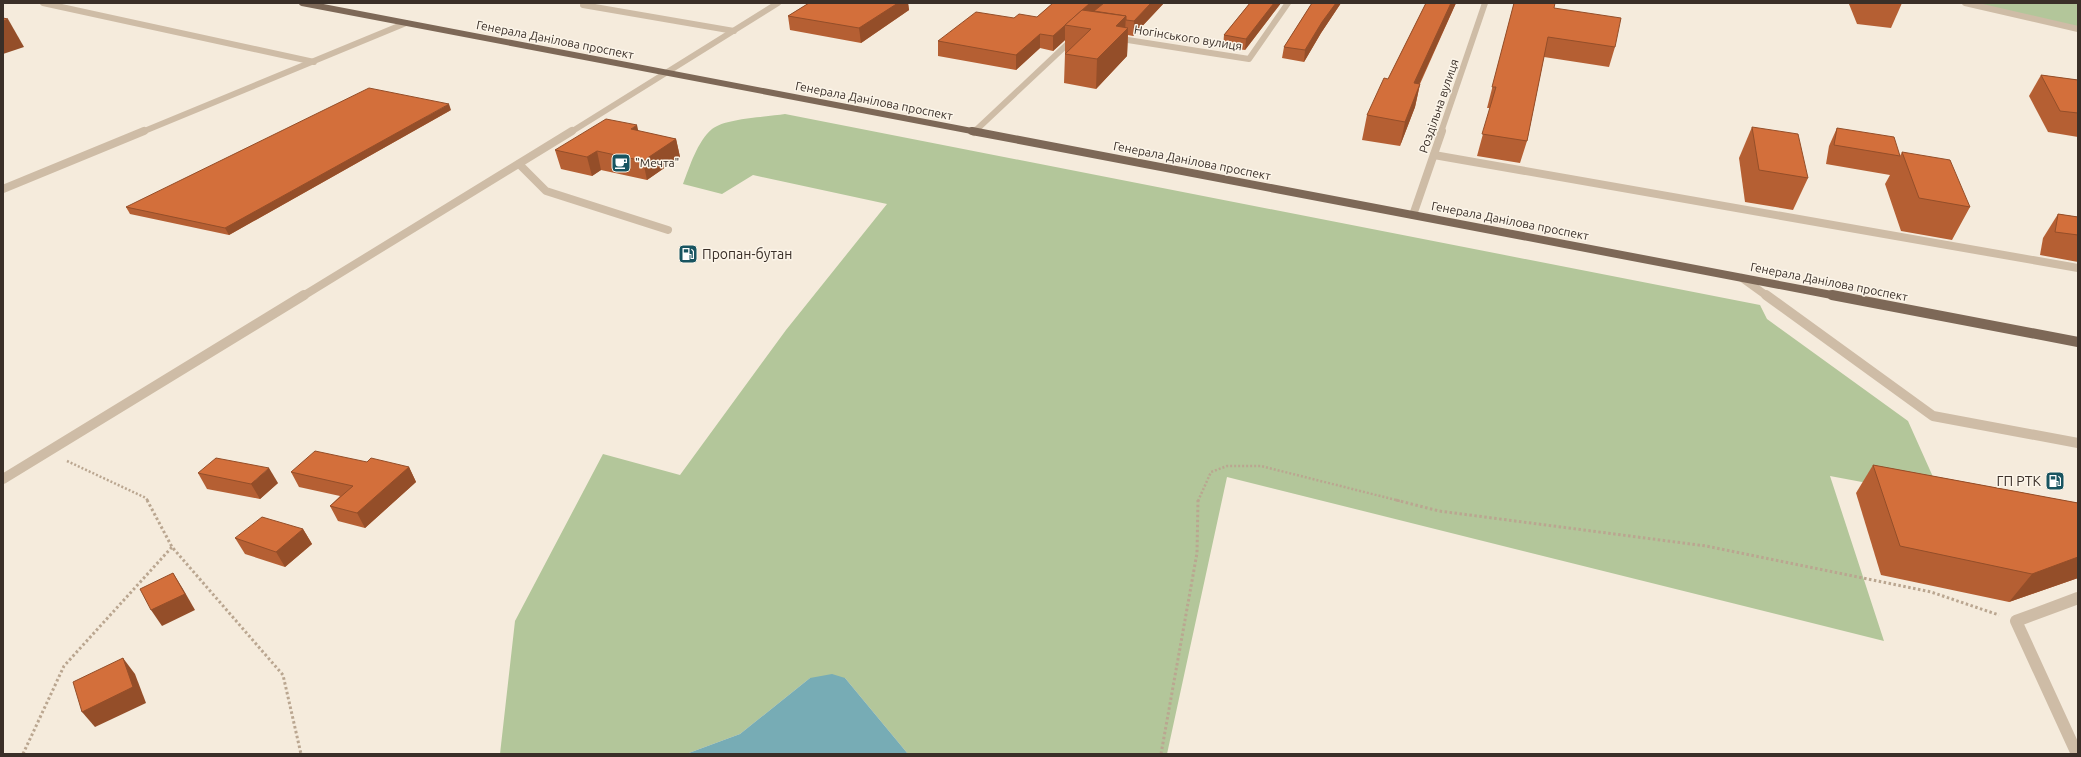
<svg xmlns="http://www.w3.org/2000/svg" width="2081" height="757" viewBox="0 0 2081 757" font-family="Ubuntu,sans-serif">
	<rect width="100%" height="100%" fill="#f5ebdc"/>
	<g fill="#b3c69a">
		<polygon points="1962,3 2078,3 2078,29"/>
		<path d="M785 114 1760 305 1767 319 1908 421 1942 497 1830 476 1884 641 1227 477 1167 754H908L845 678H810L740 734 686 754H500L515 621 603 454 680 475 786 330 887 204 753 175 722 194 683 184C690 166 697 142 712 129 726 118 766 117 785 114Z"/>
	</g>
	<polygon fill="#77acb5" points="832,674 845,678 908,754 686,754 740,734 810,678"/>
	<g fill="none" stroke-linecap="round" stroke-linejoin="round">
		<g stroke="#baa690" stroke-width="2.5" stroke-dasharray="2 2" stroke-linecap="butt">
			<polyline points="67,461 146,498 148,501"/>
			<polyline points="1198,501 1211,472 1227,466 1261,466 1400,501"/>
		</g>
		<g stroke="#baa690" stroke-width="3" stroke-dasharray="2.5 2.5" stroke-linecap="butt">
			<polyline points="147,500 172,547 283,675 301,754"/>
			<polyline points="1396,500 1439,511 1706,546 1931,592 1999,615"/>
			<polyline points="23,754 64,666 172,547"/>
			<polyline points="1161,754 1197,553 1198,500"/>
		</g>
		<g stroke="#cebca6" stroke-width="6">
			<polyline points="43,3 314,62"/>
			<polyline points="1965,3 2078,29"/>
			<polyline points="583,5 734,31"/>
			<polyline points="1115,38 1249,59 1288,3"/>
			<polyline points="142,132 406,23"/>
			<polyline points="571,132 778,3"/>
			<polyline points="974,132 1075,37"/>
			<polyline points="1441,132 1485,3"/>
		</g>
		<g stroke="#cebca6" stroke-width="8">
			<polyline points="974,132 975,131"/>
			<polyline points="1434,155 2078,268"/>
			<polyline points="519,164 546,191 668,230"/>
			<polyline points="3,189 144,131"/>
			<polyline points="1413,215 1442,131"/>
			<polyline points="1742,278 1767,296"/>
			<polyline points="303,296 572,131"/>
		</g>
		<g stroke="#cebca6" stroke-width="10">
			<polyline points="1766,295 1933,416 2078,443"/>
			<polyline points="3,479 304,295"/>
		</g>
		<polyline stroke="#cebca6" stroke-width="12" points="2077,754 2016,621 2078,598"/>
		<polyline stroke="#7d6857" stroke-width="6" points="302,3 977,132"/>
		<polyline stroke="#7d6857" stroke-width="8" points="972,131 1837,296"/>
		<polyline stroke="#7d6857" stroke-width="10" points="1832,295 2078,342"/>
	</g>
	<g fill="#b55f33">
		<polygon points="809,3 908,3 909,10 861,43 790,30 788,16"/>
		<polygon points="1053,3 1164,3 1133,36 1128,35 1127,56 1096,89 1064,83 1065,54 1066,53 1065,53 1065,40 1053,51 1040,48 1016,70 938,56 938,41 1014,18 1037,17"/>
		<polygon points="1250,3 1281,3 1245,50 1223,47 1224,35"/>
		<polygon points="1312,3 1341,3 1321,33 1304,62 1282,58 1284,47"/>
		<polygon points="1426,3 1456,3 1420,84 1415,107 1400,146 1362,140 1367,115 1388,79"/>
		<polygon points="1514,3 1554,8 1615,47 1609,67 1544,57 1527,141 1520,163 1477,156 1490,108 1487,108"/>
		<polygon points="1850,3 1902,3 1891,28 1857,24 1849,4"/>
		<polygon points="2041,75 2078,80 2078,137 2048,132 2029,96"/>
		<polygon points="451,110 229,235 130,214 126,207"/>
		<polygon points="1752,127 1808,178 1793,210 1745,202 1739,158"/>
		<polygon points="1837,128 1900,156 1902,152 1970,207 1952,240 1901,231 1885,184 1890,175 1826,164 1829,146"/>
		<polygon points="638,131 676,139 680,157 647,180 601,170 592,176 561,169 555,150"/>
		<polygon points="2058,214 2078,217 2078,262 2040,255 2043,238"/>
		<polygon points="367,462 409,467 416,482 365,528 338,521 330,506 340,496 299,487 291,472"/>
		<polygon points="1873,465 2078,503 2078,578 2009,602 1881,575 1856,493"/>
		<polygon points="198,473 278,483 260,499 207,489"/>
		<polygon points="303,529 312,544 285,567 245,554 235,538"/>
	</g>
	<g fill="#944e29">
		<polygon points="898,3 908,3 909,10 861,43 859,28"/>
		<polygon points="1090,3 1105,3 1091,16 1066,25"/>
		<polygon points="1151,3 1164,3 1133,36 1134,21"/>
		<polygon points="1274,3 1281,3 1245,50 1246,39"/>
		<polygon points="1336,3 1341,3 1321,33 1304,62 1305,50 1322,22"/>
		<polygon points="1451,3 1456,3 1409,106 1414,83"/>
		<polygon points="1126,16 1125,31 1128,28 1127,56 1096,89 1097,59 1116,26"/>
		<polygon points="8,19 24,47 3,54 3,21"/>
		<polygon points="1065,25 1065,40 1053,51 1053,36"/>
		<polygon points="1040,34 1040,48 1016,70 1016,55"/>
		<polygon points="1420,84 1415,107 1400,146 1405,122"/>
		<polygon points="449,104 451,110 229,235 225,228"/>
		<polygon points="637,125 641,143 631,129"/>
		<polygon points="676,139 680,157 647,180 643,161"/>
		<polygon points="597,151 601,170 592,176 587,157"/>
		<polygon points="409,467 416,482 365,528 357,513"/>
		<polygon points="269,468 278,483 260,499 251,484"/>
		<polygon points="303,529 312,544 285,567 276,552"/>
		<polygon points="2078,557 2078,578 2009,602 2032,574"/>
		<polygon points="173,573 183,589 195,610 162,626 151,610"/>
		<polygon points="123,658 135,674 146,703 95,727 82,712"/>
	</g>
	<g fill="#d36f3b" stroke="#944e29">
		<polygon points="809,3 898,3 859,28 788,16"/>
		<polygon points="1053,3 1090,3 1053,36 1040,34 1016,55 938,41 976,12 1014,18 1019,14 1037,17"/>
		<polygon points="1104,3 1151,3 1134,21 1126,20 1126,16 1094,11"/>
		<polygon points="1250,3 1274,3 1246,39 1224,35"/>
		<polygon points="1312,3 1336,3 1322,22 1305,50 1284,47"/>
		<polygon points="1426,3 1451,3 1414,83 1420,84 1405,122 1367,115 1384,78 1388,79"/>
		<polygon points="1514,3 1555,3 1554,8 1621,18 1615,47 1548,37 1527,141 1482,134 1496,87 1492,87"/>
		<polygon points="1082,10 1126,16 1116,26 1128,28 1097,59 1065,54 1091,29 1065,25"/>
		<polygon points="3,18 8,19 3,21"/>
		<polygon points="2041,75 2078,80 2078,113 2060,111"/>
		<polygon points="369,88 449,104 225,228 126,207"/>
		<polygon points="606,119 637,125 631,129 676,139 643,161 597,151 587,157 555,150"/>
		<polygon points="1752,127 1798,134 1808,178 1759,170"/>
		<polygon points="1837,128 1894,137 1900,156 1834,145"/>
		<polygon points="1902,152 1950,160 1970,207 1919,198"/>
		<polygon points="2058,214 2078,217 2078,235 2055,232"/>
		<polygon points="315,451 367,462 371,458 409,467 357,513 330,506 353,486 291,472"/>
		<polygon points="216,458 269,468 251,484 198,473"/>
		<polygon points="1873,465 2078,503 2078,557 2032,574 1900,546"/>
		<polygon points="262,517 303,529 276,552 235,538"/>
		<polygon points="173,573 185,594 151,610 140,589"/>
		<polygon points="123,658 133,687 82,712 73,682"/>
	</g>
	<defs>
		<g id="cafe-square" transform="scale(1)"><rect x="-9" y="-9" width="18" height="18" rx="4" fill="#185460" stroke="#fcf5e9"/><path d="M-5.5-4.5H6V0H3Q3 3.5 0 3.5H-2.5Q-5.5 3.5-5.5 0ZM3-3.2v2h1.7v-2ZM-6 4.5H4V6H-6Z" fill="#fff"/></g>
		<g id="fuel-square" transform="scale(1)"><rect x="-9" y="-9" width="18" height="18" rx="4" fill="#185460" stroke="#fcf5e9"/><path d="M-5.5-6h7V0h2V4h1.3V-2.5L3-4.5l.8-.8L6-3V5H2.5V1h-1V6h-7ZM-4.2-4.7v3.2H.2V-4.7Z" fill="#fff"/></g>
	</defs>
	<g fill-rule="evenodd">
		<use href="#cafe-square" x="621" y="163"/>
		<use href="#fuel-square" x="688" y="254"/>
		<use href="#fuel-square" x="2055" y="481"/>
	</g>
	<g text-anchor="middle" stroke-width="3" stroke-linejoin="round" paint-order="stroke">
		<g font-size="12" fill="#3a2f28" stroke="#fcf5e9">
			<text transform="translate(1188 38) rotate(9)" y="4">Ногінського вулиця</text>
			<text transform="translate(555 40) rotate(11)" y="4">Генерала Данілова проспект</text>
			<text transform="translate(874 101) rotate(11)" y="4">Генерала Данілова проспект</text>
			<text transform="translate(1439 106) rotate(-71)" y="4">Роздільна вулиця</text>
			<text transform="translate(1192 161) rotate(11)" y="4">Генерала Данілова проспект</text>
			<text transform="translate(1510 221) rotate(11)" y="4">Генерала Данілова проспект</text>
			<text transform="translate(1829 282) rotate(11)" y="4">Генерала Данілова проспект</text>
		</g>
		<g font-size="12" fill="#3a2f28" stroke="#fcf5e9" text-anchor="start">
			<text x="635" y="167">"Мечта"</text>
		</g>
		<g font-size="14" fill="#3a2f28" stroke="#fcf5e9" text-anchor="start">
			<text x="702" y="259">Пропан-бутан</text>
			<text x="2041" y="486" text-anchor="end">ГП РТК</text>
		</g>
	</g>
	<rect width="2081" height="757" fill="none" stroke="#3a2f28" stroke-width="8"/>
</svg>
